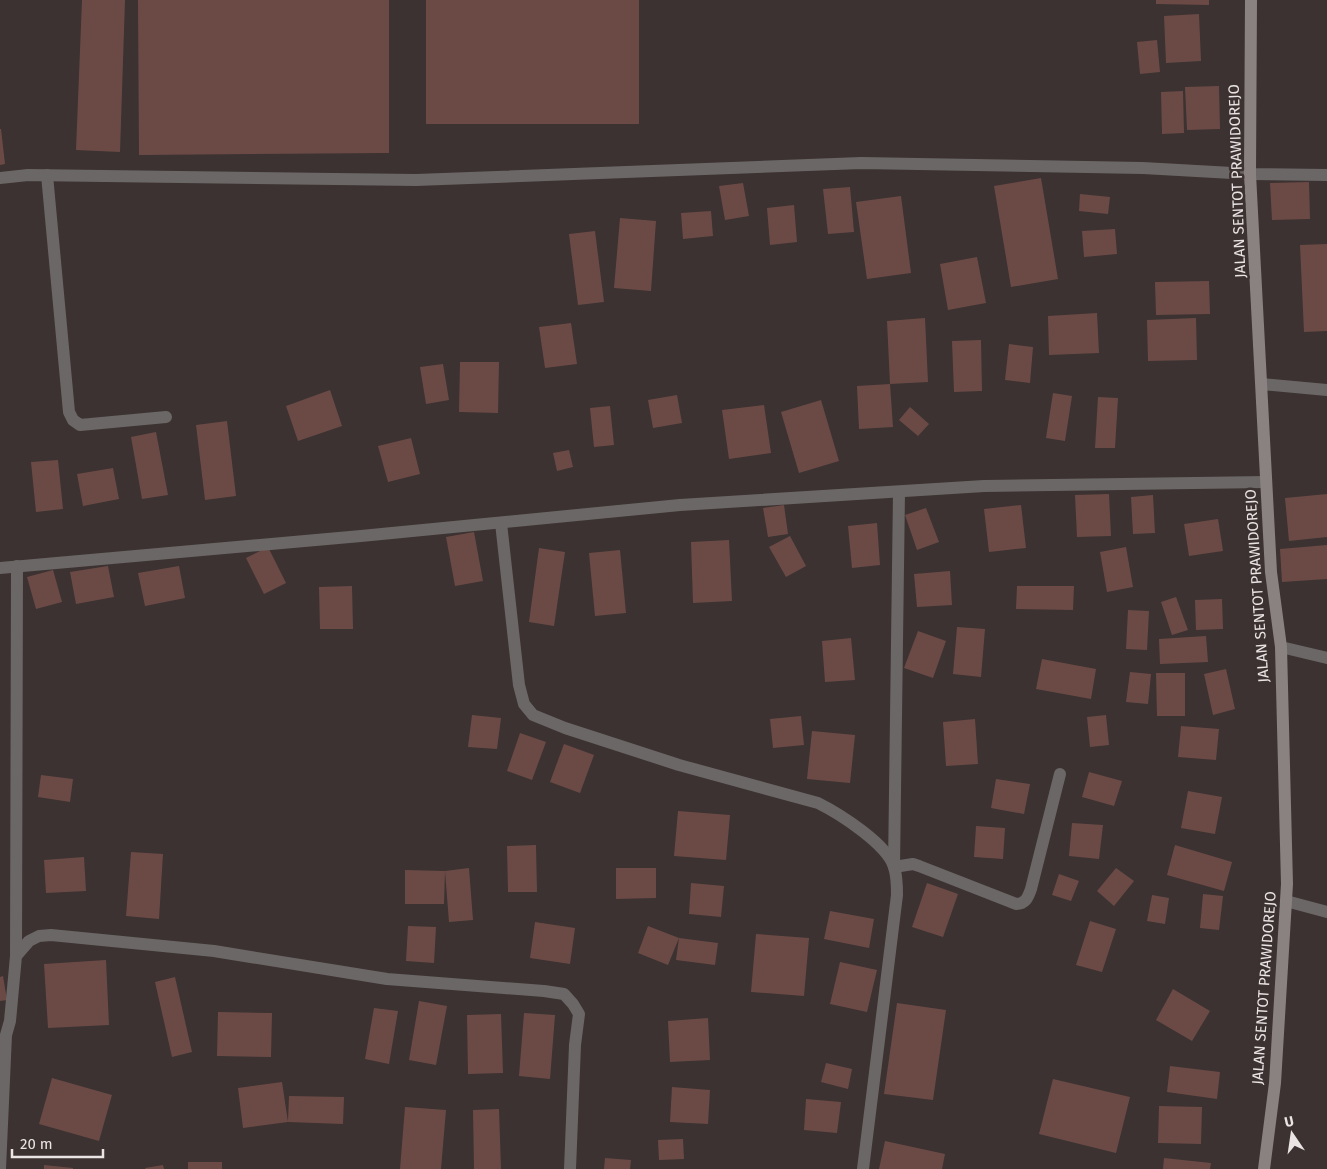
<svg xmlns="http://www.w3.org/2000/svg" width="1327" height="1169" viewBox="0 0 1327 1169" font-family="'Fira Sans',sans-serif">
	<rect width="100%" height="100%" fill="#3b3231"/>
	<g fill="#6b4a46">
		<polygon points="82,0 125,0 120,152 76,150"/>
		<polygon points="138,0 389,0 389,153 139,155"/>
		<rect x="426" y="0" width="213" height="124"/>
		<polygon points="1156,0 1209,0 1209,5 1156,4"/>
		<polygon points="1199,14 1201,61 1166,63 1164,16"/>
		<polygon points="1157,40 1160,72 1140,74 1137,42"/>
		<polygon points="1219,86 1220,129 1187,130 1185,87"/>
		<polygon points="1183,91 1184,133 1162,134 1161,92"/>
		<polygon points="0,129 1,129 5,164 0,165"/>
		<polygon points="1041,178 1058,279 1011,287 994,186"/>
		<polygon points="1309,182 1310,219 1272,220 1270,183"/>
		<polygon points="743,183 749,216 725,220 719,186"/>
		<polygon points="850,187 854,232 828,234 823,189"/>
		<polygon points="1080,194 1110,197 1108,214 1079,211"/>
		<polygon points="901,196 911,273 867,279 856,202"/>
		<polygon points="794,205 797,242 770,245 767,208"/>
		<polygon points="711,211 713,236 683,239 681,213"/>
		<polygon points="620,218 656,221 651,291 614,288"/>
		<polygon points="1115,229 1117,254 1084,257 1082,231"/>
		<polygon points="595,231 604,302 578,305 569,234"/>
		<polygon points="1327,244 1327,331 1304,332 1300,245"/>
		<polygon points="977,257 986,303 948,310 940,264"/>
		<polygon points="1209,281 1210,314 1156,315 1155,282"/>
		<polygon points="1097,313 1099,353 1049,355 1048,316"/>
		<polygon points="925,318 928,382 890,384 893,427 859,429 857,386 890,384 887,321"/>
		<polygon points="1196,318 1197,360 1148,361 1147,320"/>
		<polygon points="571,323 577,364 545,368 539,327"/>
		<polygon points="981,340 982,391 954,392 952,341"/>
		<polygon points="1009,344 1033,347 1030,383 1005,380"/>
		<polygon points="460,362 499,362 498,413 459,412"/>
		<polygon points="443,364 449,400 426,404 420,367"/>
		<polygon points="330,390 342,426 298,441 286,406"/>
		<polygon points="1053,393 1072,396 1065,441 1046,438"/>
		<polygon points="677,395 682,423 653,428 648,400"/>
		<polygon points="1098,397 1118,398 1115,448 1095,448"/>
		<polygon points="821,400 839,461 799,473 781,412"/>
		<polygon points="764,405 771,453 729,459 722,410"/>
		<polygon points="610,406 614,445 594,447 590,408"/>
		<polygon points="910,407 929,424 918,436 899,420"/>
		<polygon points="227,421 236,496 205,500 196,425"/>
		<polygon points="156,432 168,495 142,499 131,437"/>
		<polygon points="411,438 420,474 388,482 378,446"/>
		<polygon points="569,450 573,467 557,471 553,453"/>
		<polygon points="58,460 63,509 36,512 31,462"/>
		<polygon points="113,468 119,499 83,506 77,474"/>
		<polygon points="1109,494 1111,536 1077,537 1075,495"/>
		<polygon points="1327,494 1327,537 1289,541 1285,498"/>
		<polygon points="1153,495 1155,533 1133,534 1131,497"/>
		<polygon points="784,505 788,534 768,537 763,508"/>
		<polygon points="1021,505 1026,548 989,552 984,509"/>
		<polygon points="926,508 939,542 917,550 905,515"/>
		<polygon points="1218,519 1223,551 1189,556 1184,524"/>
		<polygon points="877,523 880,565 852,568 848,526"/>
		<polygon points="474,532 483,581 455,586 446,537"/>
		<polygon points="790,536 806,566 786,577 769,547"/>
		<polygon points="729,540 732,601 693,603 691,542"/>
		<polygon points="1327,545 1327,579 1282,582 1280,549"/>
		<polygon points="268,547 286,583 264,594 246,558"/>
		<polygon points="1126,547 1133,587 1107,592 1100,552"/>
		<polygon points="539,548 565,552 554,626 529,622"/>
		<polygon points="620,550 626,613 595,616 589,553"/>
		<polygon points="108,566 114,597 76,604 70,572"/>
		<polygon points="179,566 185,598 145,606 138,573"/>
		<polygon points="53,570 62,602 36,609 27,577"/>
		<polygon points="950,571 952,605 917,607 914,574"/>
		<polygon points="352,586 353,629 320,629 319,587"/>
		<polygon points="1017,586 1074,586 1073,610 1016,609"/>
		<polygon points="1176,597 1188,630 1172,635 1161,602"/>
		<polygon points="1222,599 1223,629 1196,630 1195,600"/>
		<polygon points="1128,610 1149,611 1147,650 1126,649"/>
		<polygon points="957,627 985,629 981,677 953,674"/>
		<polygon points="918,631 946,641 933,678 904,668"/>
		<polygon points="1206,636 1208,662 1160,664 1159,639"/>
		<polygon points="851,638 855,680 825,682 822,641"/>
		<polygon points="1042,659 1096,669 1091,699 1036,689"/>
		<polygon points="1226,669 1235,709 1213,715 1204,674"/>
		<polygon points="1130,672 1151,674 1148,704 1126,702"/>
		<polygon points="1156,673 1185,673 1185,716 1157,716"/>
		<polygon points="472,715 501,718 497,749 468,747"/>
		<polygon points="1106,715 1109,745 1090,747 1087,717"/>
		<polygon points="801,716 804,745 773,748 770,719"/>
		<polygon points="975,719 978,764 946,766 943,722"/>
		<polygon points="1181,726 1219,729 1216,760 1178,757"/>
		<polygon points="812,731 855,735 850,783 807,779"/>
		<polygon points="520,733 546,742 532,780 507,771"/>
		<polygon points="564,744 594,755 580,793 550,782"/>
		<polygon points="1089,772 1122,781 1114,806 1082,797"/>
		<polygon points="41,775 73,779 70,802 38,797"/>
		<polygon points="996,779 1030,784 1024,814 991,808"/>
		<polygon points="1188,791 1222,797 1215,834 1181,828"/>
		<polygon points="678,811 730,815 726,860 674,856"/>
		<polygon points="1072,823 1103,825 1099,859 1069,856"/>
		<polygon points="976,826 1005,828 1003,859 974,857"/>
		<polygon points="536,845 537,892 508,892 507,846"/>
		<polygon points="1175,845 1232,862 1224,891 1167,875"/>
		<polygon points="131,852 163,854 159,919 126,916"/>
		<polygon points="84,857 86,891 46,893 44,860"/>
		<polygon points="469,868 473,920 449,922 445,871"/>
		<polygon points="616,868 656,868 656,898 616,899"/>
		<polygon points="1116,868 1134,881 1114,906 1097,891"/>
		<polygon points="405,870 445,871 444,904 405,904"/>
		<polygon points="1059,874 1079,881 1071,901 1052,895"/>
		<polygon points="691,883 724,886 721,917 689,914"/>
		<polygon points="927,883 958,894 943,937 912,927"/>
		<polygon points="1203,894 1223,896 1219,930 1200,928"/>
		<polygon points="1152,895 1169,898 1165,924 1147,921"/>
		<polygon points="830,911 874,919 869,948 824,939"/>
		<polygon points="1090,921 1116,929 1102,972 1076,965"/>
		<polygon points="535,922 575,928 570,964 530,958"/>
		<polygon points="408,926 436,927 434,963 406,961"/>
		<polygon points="648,926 679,938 718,943 715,965 676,960 679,938 668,965 638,953"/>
		<polygon points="756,934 809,938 804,996 751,992"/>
		<polygon points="106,960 109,1025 48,1028 44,964"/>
		<polygon points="840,962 877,970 867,1012 830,1004"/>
		<polygon points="3,976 7,1000 0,1001 0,977"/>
		<polygon points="175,977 192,1052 172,1057 155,982"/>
		<polygon points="1173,989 1210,1011 1192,1041 1156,1020"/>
		<polygon points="419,1001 447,1006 436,1065 409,1060"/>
		<polygon points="897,1003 946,1010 933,1100 884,1094"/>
		<polygon points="374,1008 398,1011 389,1064 365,1059"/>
		<polygon points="218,1012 272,1013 271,1057 217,1056"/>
		<polygon points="524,1013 555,1015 550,1079 519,1076"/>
		<polygon points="501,1014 503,1073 468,1074 467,1015"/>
		<polygon points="708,1018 710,1060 670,1062 668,1021"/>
		<polygon points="826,1063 852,1069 848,1089 821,1082"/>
		<polygon points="1170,1066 1220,1072 1217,1099 1167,1092"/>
		<polygon points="52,1078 112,1095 99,1141 39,1124"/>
		<polygon points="1053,1079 1130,1097 1116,1153 1039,1134"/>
		<polygon points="282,1082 288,1122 243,1128 238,1088"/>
		<polygon points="672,1087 710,1090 708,1124 670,1122"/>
		<polygon points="289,1096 344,1097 343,1124 288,1122"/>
		<polygon points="806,1099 841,1102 837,1133 804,1130"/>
		<polygon points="1159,1106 1202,1107 1201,1144 1158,1143"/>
		<polygon points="405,1107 446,1110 441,1169 400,1169"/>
		<polygon points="499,1109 501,1169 474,1169 473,1110"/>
		<polygon points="683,1139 684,1159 659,1160 658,1140"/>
		<polygon points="885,1141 945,1154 942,1169 879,1169"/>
		<polygon points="605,1158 631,1160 630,1169 604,1169"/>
		<polygon points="1164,1158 1211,1163 1210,1169 1163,1169"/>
		<rect x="188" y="1162" width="34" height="7"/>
		<polygon points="44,1165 73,1168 73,1169 44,1169"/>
		<polygon points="163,1165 164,1169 146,1169 145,1168"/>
	</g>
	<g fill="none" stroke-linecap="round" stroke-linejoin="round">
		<g stroke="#6b6766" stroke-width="12">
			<polyline points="47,175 69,412 73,420 80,425 166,417"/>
			<polyline points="0,178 28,175 416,180 861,163 1143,168 1250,174 1327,175"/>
			<polyline points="1262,384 1327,390"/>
			<path d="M899 492 894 867 913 864 919 866 1016 904C1026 904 1028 897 1031 889L1060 774"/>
			<path d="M501 523 519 685 524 704 533 715 565 728 679 765 818 803C840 814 887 844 894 867 897 876 897 886 897 895L863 1169"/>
			<polyline points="0,568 361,536 680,505 984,486 1266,482"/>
			<polyline points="1281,647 1327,658"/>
			<polyline points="1286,901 1327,912"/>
			<polyline points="16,956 17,566"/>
			<polyline points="0,1169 6,1035 10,1021 16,956 29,941 39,936 51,935 214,951 387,979 544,991 564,994 573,1004 579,1014 575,1045 570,1169"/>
		</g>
		<polyline stroke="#8a8281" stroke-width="12" points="1251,0 1250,174 1271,572 1281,647 1287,884 1275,1083 1264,1169"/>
	</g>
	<g text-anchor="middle" stroke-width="5" stroke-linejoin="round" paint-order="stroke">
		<g font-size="15" fill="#eae4e4" stroke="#3b3231">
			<text transform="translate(1237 181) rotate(-92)" y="5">JALAN SENTOT PRAWIDOREJO</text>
			<text transform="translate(1257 586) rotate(-94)" y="5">JALAN SENTOT PRAWIDOREJO</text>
			<text transform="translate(1264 988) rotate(-86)" y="5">JALAN SENTOT PRAWIDOREJO</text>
		</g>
	</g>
	<g transform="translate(1292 1134) rotate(347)" stroke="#3b3231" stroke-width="4" paint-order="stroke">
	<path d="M0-4L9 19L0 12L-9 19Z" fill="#eae4e4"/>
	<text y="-8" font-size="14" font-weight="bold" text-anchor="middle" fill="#eae4e4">U</text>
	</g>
	<path d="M12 1149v8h91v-8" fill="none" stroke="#eae4e4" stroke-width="2.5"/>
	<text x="20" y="1149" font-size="15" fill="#eae4e4" stroke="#3b3231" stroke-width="4" paint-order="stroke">20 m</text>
</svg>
